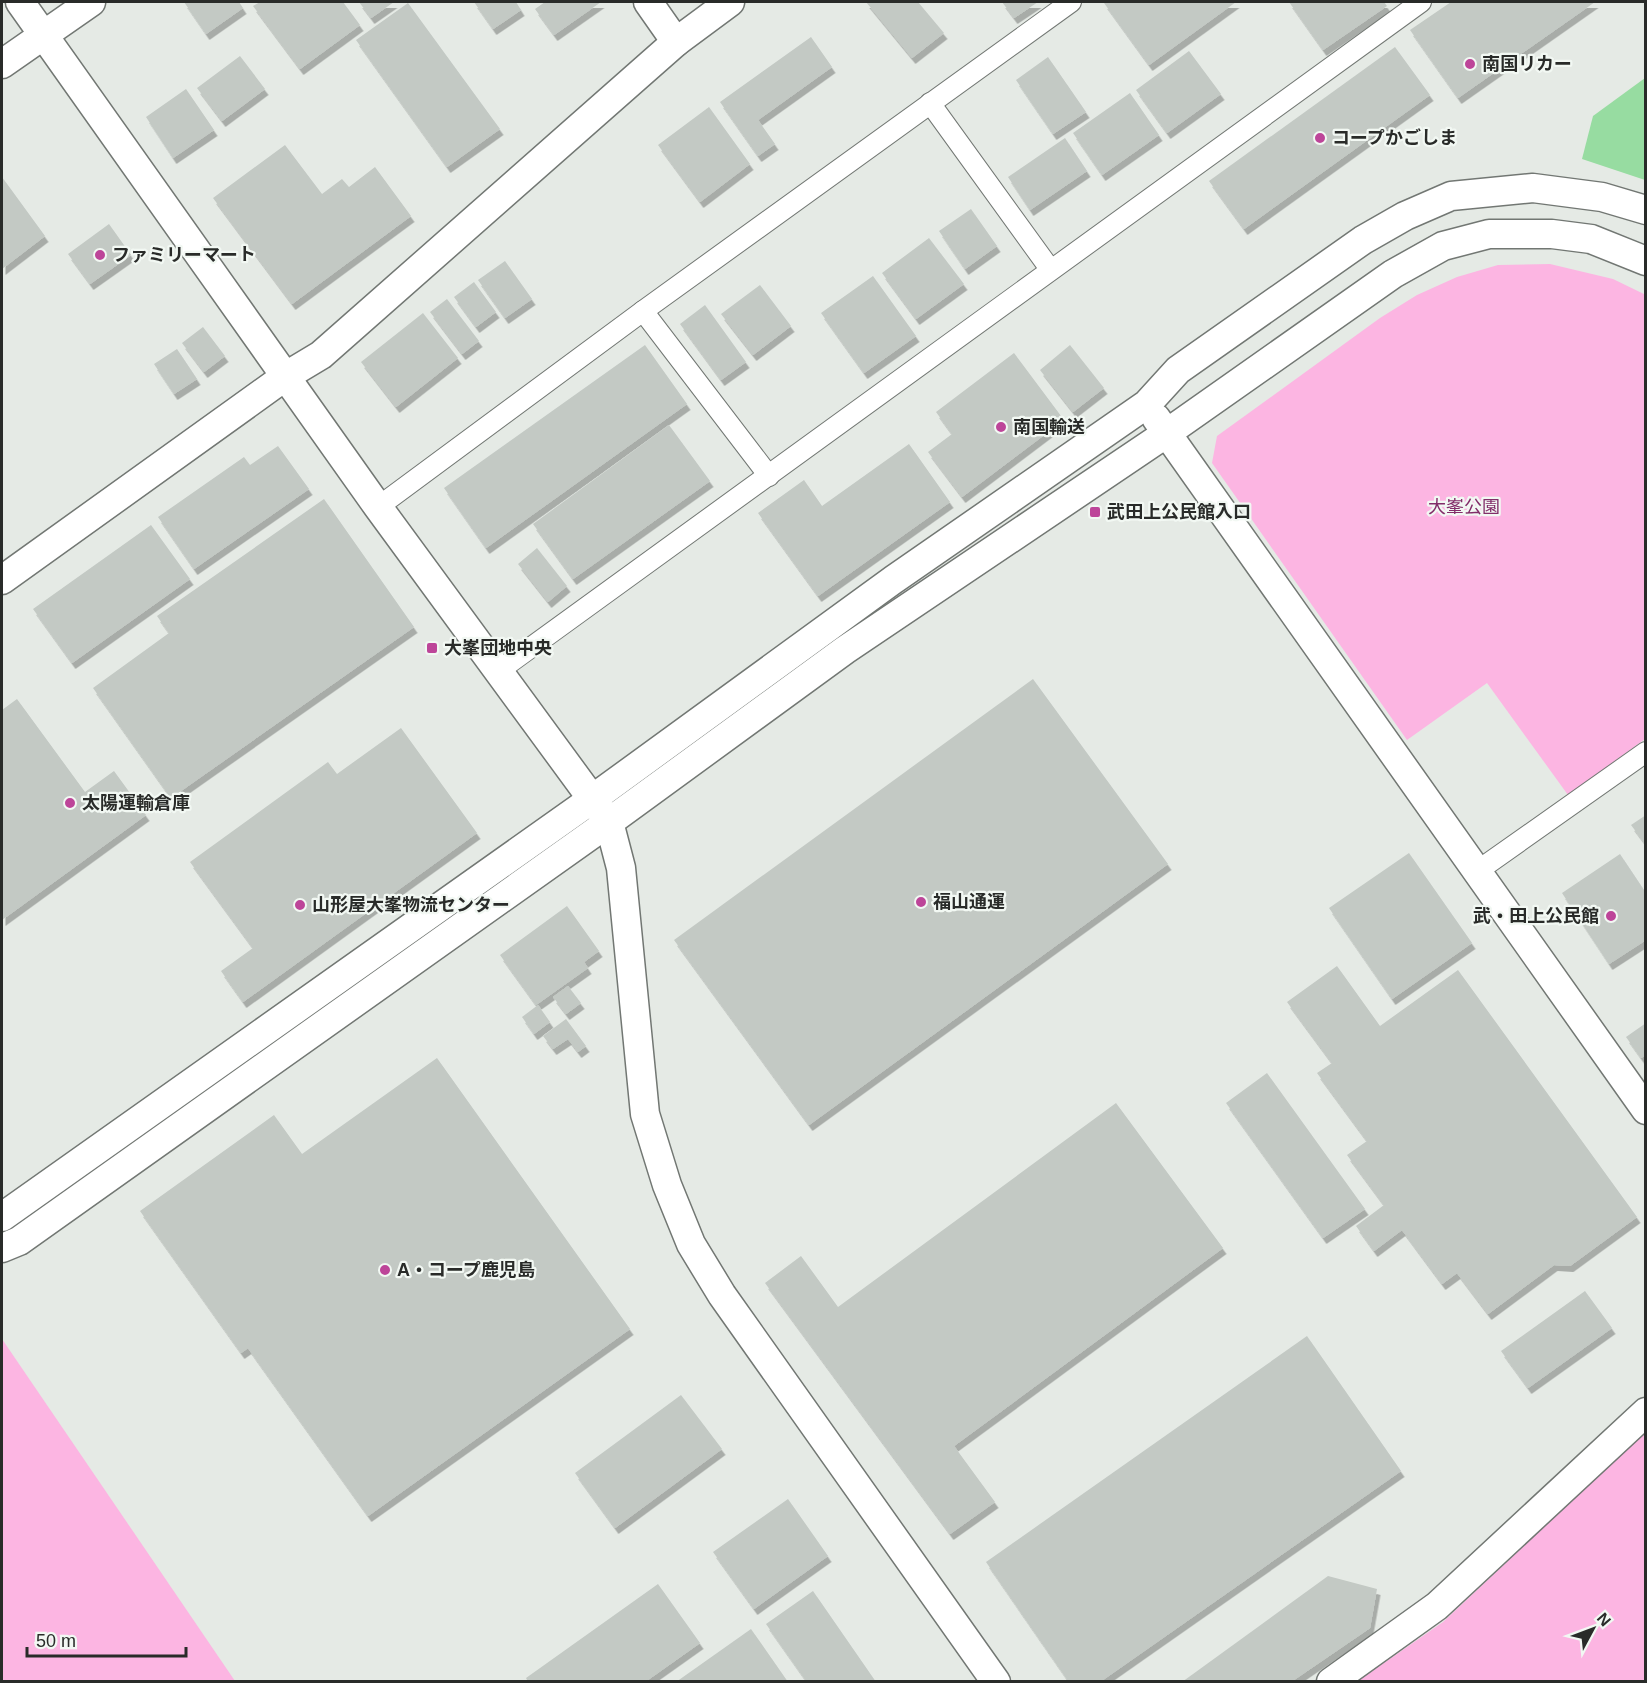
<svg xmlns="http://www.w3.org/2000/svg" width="1647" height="1683" viewBox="0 0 1647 1683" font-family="Arial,'Noto Sans JP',sans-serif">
	<defs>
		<filter id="shadow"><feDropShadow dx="3.5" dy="6" stdDeviation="0" flood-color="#0004"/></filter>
	</defs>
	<rect width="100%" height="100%" fill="#e5eae5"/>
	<g fill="#fcb5e2">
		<polygon points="1550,264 1613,279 1646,295 1645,739 1568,795 1487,683 1407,740 1212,463 1217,436 1380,318 1417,295 1457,277 1498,265"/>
		<polygon points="2,1339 235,1681 2,1681"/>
		<polygon points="1645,1432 1645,1681 1358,1681 1443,1622"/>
	</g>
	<polygon fill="#97dca1" points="1645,78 1645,180 1582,159 1593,116"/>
	<g fill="#c3c9c4" filter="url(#shadow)">
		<polygon points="184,2 239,2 243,8 206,34"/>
		<polygon points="260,2 343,2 360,25 300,69 253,6"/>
		<polygon points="359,2 394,2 371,18"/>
		<polygon points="474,2 516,2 521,10 493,29"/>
		<polygon points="545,2 601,2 554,35 535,9"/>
		<polygon points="866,2 918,2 944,33 912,58"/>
		<polygon points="1002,2 1038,2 1014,18"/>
		<polygon points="1106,2 1236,2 1149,65 1104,3"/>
		<polygon points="1289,2 1384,2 1387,6 1323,50"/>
		<polygon points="1451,2 1595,2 1458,98 1410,30"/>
		<polygon points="408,3 500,129 447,167 356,40"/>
		<polygon points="811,37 832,67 758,120 775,144 758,156 720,102"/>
		<polygon points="1395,47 1430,95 1244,229 1209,181"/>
		<polygon points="1189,51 1221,94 1167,133 1136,90"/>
		<polygon points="240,56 265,89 222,121 197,88"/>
		<polygon points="1048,57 1086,112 1053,134 1016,80"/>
		<polygon points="186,89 214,130 173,158 146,117"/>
		<polygon points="1130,93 1159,135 1102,175 1073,133"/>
		<polygon points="709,107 750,164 700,202 658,145"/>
		<polygon points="1065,138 1087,171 1030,210 1008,177"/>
		<polygon points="285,145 322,194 342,179 349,187 375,167 411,216 292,304 213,198"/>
		<polygon points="2,177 45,236 2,269"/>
		<polygon points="971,209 997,246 965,269 939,231"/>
		<polygon points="109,224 131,255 90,284 68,254"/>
		<polygon points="929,238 964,284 916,319 882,273"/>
		<polygon points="505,261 532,299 505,318 478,280"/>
		<polygon points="873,276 916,336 864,373 821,313"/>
		<polygon points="474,282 496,312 476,327 454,297"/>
		<polygon points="760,285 791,326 753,355 721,314"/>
		<polygon points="447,299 479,341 462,354 430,312"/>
		<polygon points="705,305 746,362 721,380 680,324"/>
		<polygon points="423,313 458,358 396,407 361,362"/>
		<polygon points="203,327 225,356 204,372 182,343"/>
		<polygon points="645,345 687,404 486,548 444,488"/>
		<polygon points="1070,345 1104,388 1073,412 1040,370"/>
		<polygon points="177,349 197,379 174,394 154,364"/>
		<polygon points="1014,353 1064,420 962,497 928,452 952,434 936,412"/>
		<polygon points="669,425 710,481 573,579 533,524"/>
		<polygon points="909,444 950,502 818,596 758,513 804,480 822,506"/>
		<polygon points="278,446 309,489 194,569 158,517 244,457 250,465"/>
		<polygon points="324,499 414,627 171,798 93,688 169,633 157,616"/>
		<polygon points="151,525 190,579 72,663 33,609"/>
		<polygon points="537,548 567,586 548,602 518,564"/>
		<polygon points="1033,679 1168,864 809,1125 674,940"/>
		<polygon points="17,699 85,792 114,771 146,815 2,920 2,710"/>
		<polygon points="401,728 477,833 243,1002 221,971 253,948 190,862 328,762 337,774"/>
		<polygon points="1646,815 1646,845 1631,825"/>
		<polygon points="1409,853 1472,943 1392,999 1329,908"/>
		<polygon points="1620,854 1646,893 1646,940 1609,964 1562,893"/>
		<polygon points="567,906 599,951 584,962 588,968 536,1005 500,955"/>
		<polygon points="1337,966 1380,1026 1458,970 1637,1217 1570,1266 1554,1265 1488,1314 1457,1273 1442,1284 1402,1230 1374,1251 1356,1226 1384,1205 1347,1155 1367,1141 1317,1073 1332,1063 1287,1002"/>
		<polygon points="568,986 581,1003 566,1014 553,997"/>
		<polygon points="538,1005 550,1022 534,1034 522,1017"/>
		<polygon points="566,1019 586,1046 578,1052 568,1039 553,1049 543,1036"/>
		<polygon points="1646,1023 1646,1055 1641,1058 1626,1037"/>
		<polygon points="437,1058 630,1329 368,1516 248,1348 241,1353 140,1211 274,1115 302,1154"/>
		<polygon points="1267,1073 1365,1209 1323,1238 1226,1103"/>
		<polygon points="1116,1103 1223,1248 954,1446 995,1502 950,1534 765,1283 801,1256 838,1307"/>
		<polygon points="1585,1291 1612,1328 1528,1388 1501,1351"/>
		<polygon points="1307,1336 1401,1471 1100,1682 1069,1682 986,1562"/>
		<polygon points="681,1395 722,1449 615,1528 575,1473"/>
		<polygon points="788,1499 828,1556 754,1609 713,1552"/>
		<polygon points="1328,1576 1377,1589 1370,1628 1291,1682 1182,1682"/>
		<polygon points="658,1584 700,1643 645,1682 528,1682 526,1678"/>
		<polygon points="813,1591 876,1682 807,1682 766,1624"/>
		<polygon points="751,1629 788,1682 676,1682"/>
	</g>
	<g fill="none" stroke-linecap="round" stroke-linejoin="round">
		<g stroke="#727773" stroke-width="22">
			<g id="street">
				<polyline points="930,103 1050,269"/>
				<polyline points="643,311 769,476"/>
				<polyline points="378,507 643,311 1071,2"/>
				<polyline points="497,672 1421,2"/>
				<polyline points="1476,872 1646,752"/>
			</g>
		</g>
		<g stroke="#727773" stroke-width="31">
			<g id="secondary">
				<polyline points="20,2 378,507 609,822 621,868 645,1114 667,1185 691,1244 722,1295 996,1682"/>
				<polyline points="648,2 676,42"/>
				<polyline points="2,64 91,2"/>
				<polyline points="1156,418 1646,1110"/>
				<polyline points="2,580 286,376 321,355 676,42 730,2"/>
				<polyline points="2,1217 591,800 893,580 1147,404 1178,370 1363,240 1405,216 1451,196 1533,188 1602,197 1646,210"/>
				<polyline points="2,1248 19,1241 609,822 845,650 1167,433 1393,274 1443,246 1489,234 1552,234 1591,239 1646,261"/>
				<polyline points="1331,1682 1437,1606 1646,1412"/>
			</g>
		</g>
		<use href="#street" stroke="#fff" stroke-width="20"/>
		<use href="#secondary" stroke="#fff" stroke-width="28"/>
	</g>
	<g fill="#bd4599" stroke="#f2f8f3" stroke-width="2">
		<circle cx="1470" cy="64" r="6"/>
		<circle cx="1320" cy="138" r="6"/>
		<circle cx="100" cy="255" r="6"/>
		<circle cx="1001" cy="427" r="6"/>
		<rect x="1089" y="506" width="12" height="12" rx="3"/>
		<rect x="426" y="642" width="12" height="12" rx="3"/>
		<circle cx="70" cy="803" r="6"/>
		<circle cx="921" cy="902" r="6"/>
		<circle cx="300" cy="905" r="6"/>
		<circle cx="1611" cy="916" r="6"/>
		<circle cx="385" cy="1270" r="6"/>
	</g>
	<g text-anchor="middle" stroke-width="4.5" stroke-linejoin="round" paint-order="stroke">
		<g font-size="18" font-weight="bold" fill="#292b29" stroke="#f2f8f3" text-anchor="start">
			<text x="1482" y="70">南国リカー</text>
			<text x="1332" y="144">コープかごしま</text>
			<text x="112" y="261">ファミリーマート</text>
			<text x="1013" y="433">南国輸送</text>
			<text x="1107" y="518">武田上公民館入口</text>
			<text x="444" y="654">大峯団地中央</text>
			<text x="82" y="809">太陽運輸倉庫</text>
			<text x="933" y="908">福山通運</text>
			<text x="312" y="911">山形屋大峯物流センター</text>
			<text x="1599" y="922" text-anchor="end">武・田上公民館</text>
			<text x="397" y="1276">A・コープ鹿児島</text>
		</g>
		<g font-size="18" fill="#822d69" stroke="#f2f8f3">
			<text x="1464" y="513">大峯公園</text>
		</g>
	</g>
	<rect width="1647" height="1683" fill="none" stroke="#292b29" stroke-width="6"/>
	<g transform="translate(1593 1629) rotate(49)" stroke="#f2f8f3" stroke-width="4.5" paint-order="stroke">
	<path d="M0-4.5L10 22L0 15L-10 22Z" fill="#292b29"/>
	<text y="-9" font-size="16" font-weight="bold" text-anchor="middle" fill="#292b29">N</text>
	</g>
	<path d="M27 1647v9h159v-9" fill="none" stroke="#292b29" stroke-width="3"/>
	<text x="36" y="1647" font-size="18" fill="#292b29" stroke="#f2f8f3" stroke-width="4.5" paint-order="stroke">50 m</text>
</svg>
